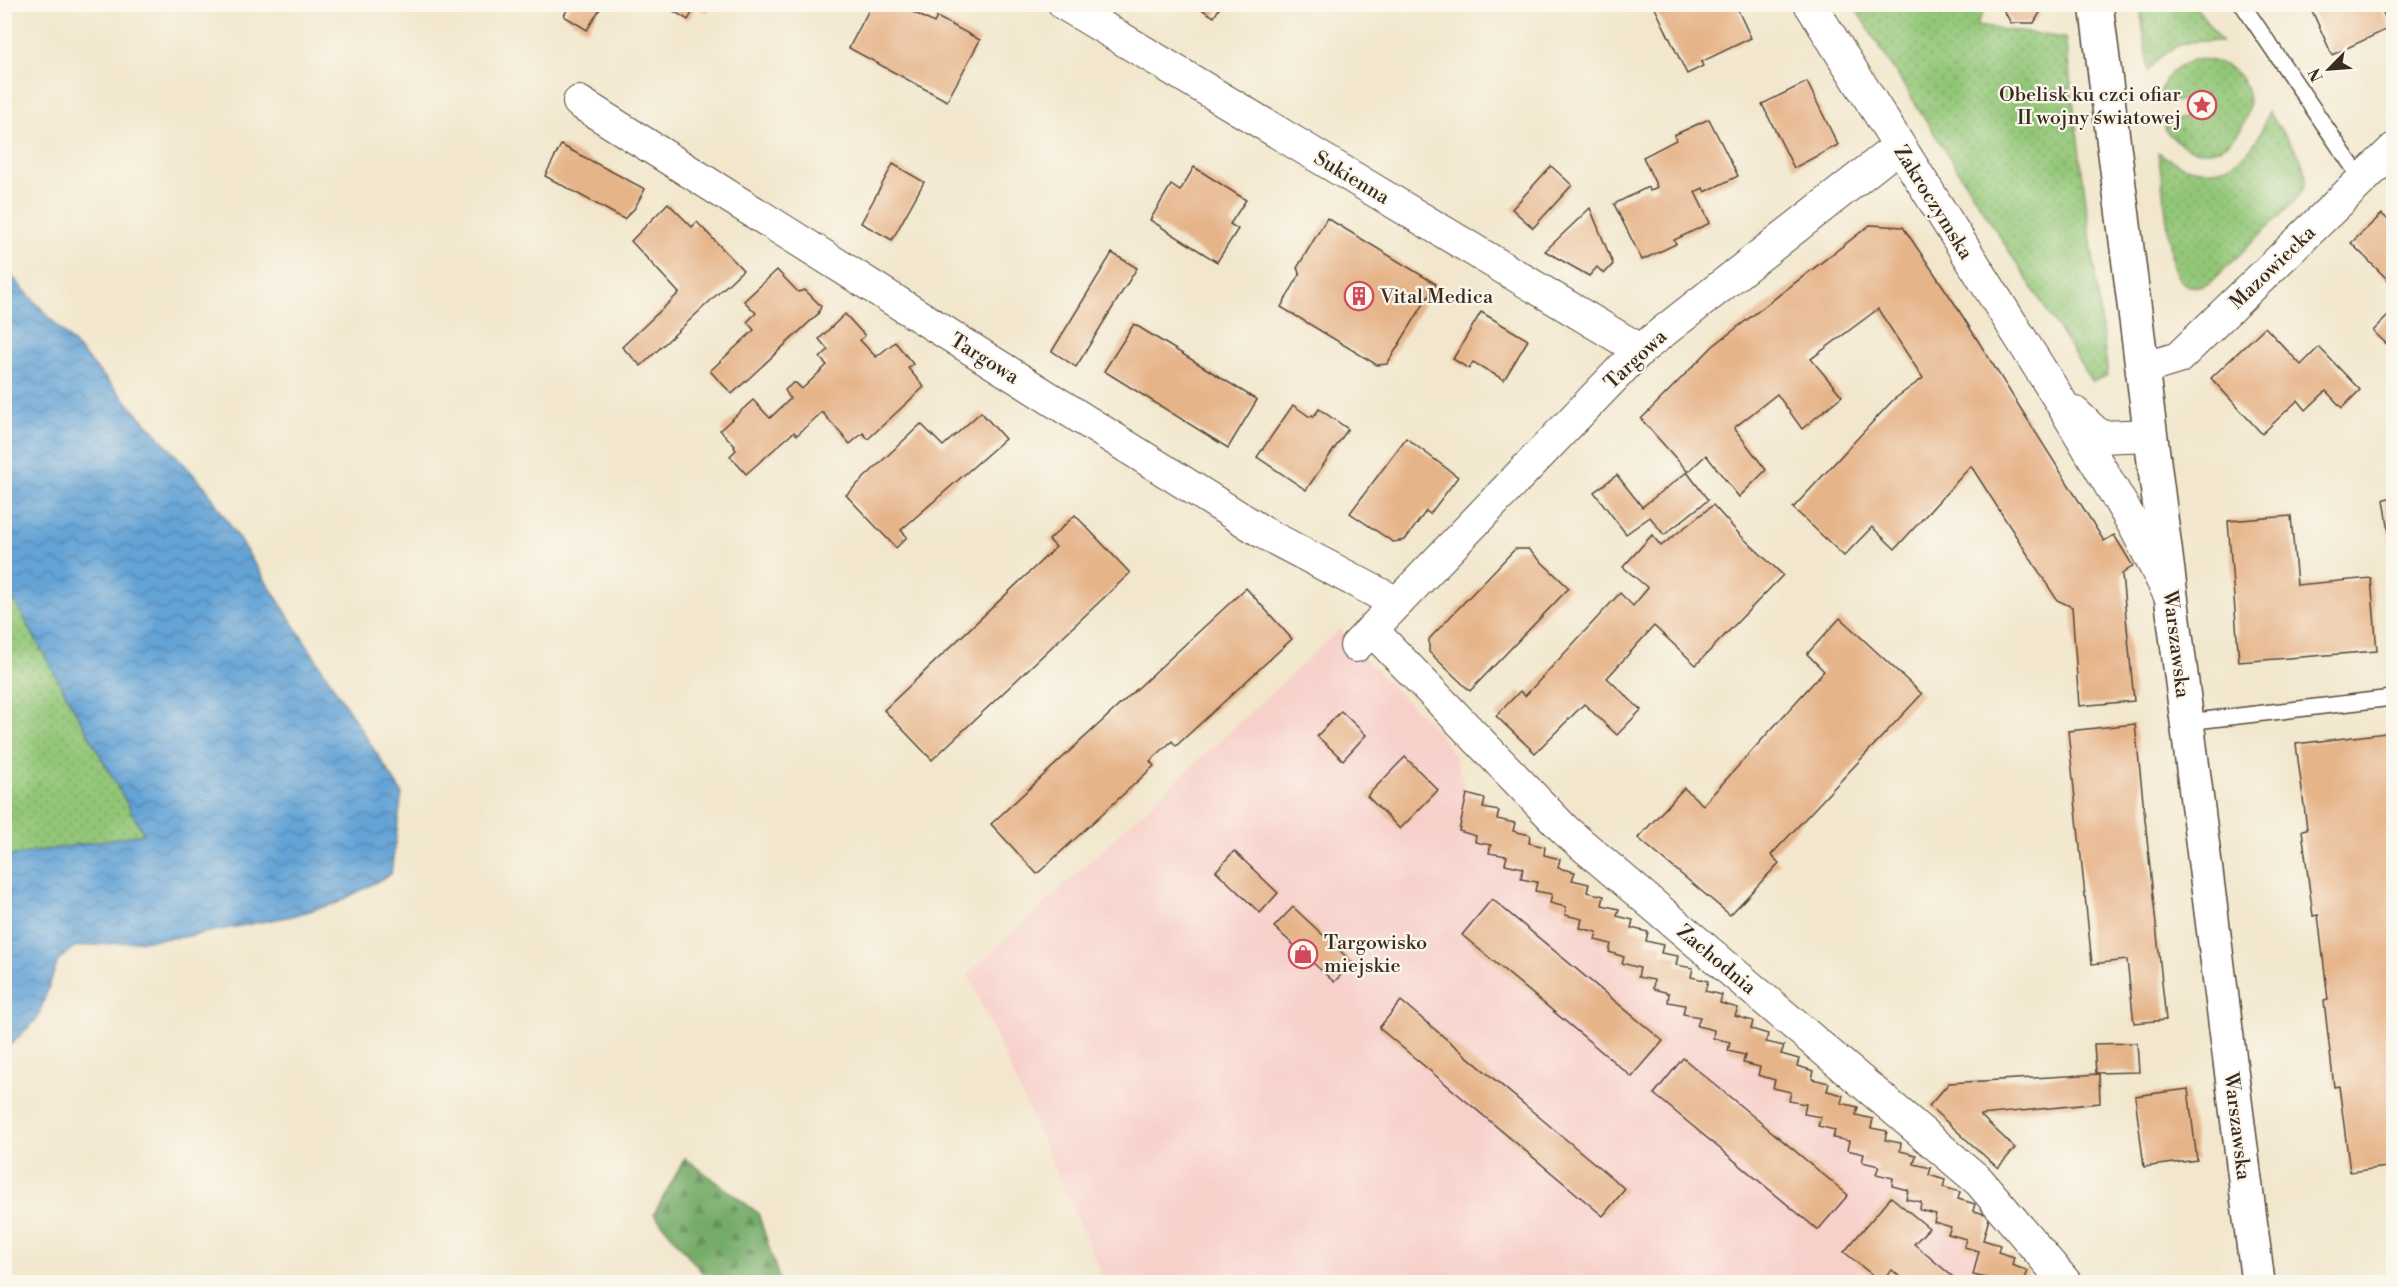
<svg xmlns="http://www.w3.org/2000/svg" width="2398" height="1287" viewBox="0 0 2398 1287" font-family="'Libre Bodoni',serif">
	<defs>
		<pattern id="green-dots" width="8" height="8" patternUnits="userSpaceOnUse" patternTransform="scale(1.5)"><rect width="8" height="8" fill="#92c677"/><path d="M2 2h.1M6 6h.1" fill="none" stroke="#78a161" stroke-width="1.8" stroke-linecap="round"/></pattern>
		<pattern id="forest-firs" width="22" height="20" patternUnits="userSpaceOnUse" patternTransform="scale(1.5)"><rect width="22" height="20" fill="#75ab68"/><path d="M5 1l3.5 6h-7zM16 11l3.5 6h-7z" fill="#618b55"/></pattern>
		<pattern id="water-waves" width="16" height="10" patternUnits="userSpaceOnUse" patternTransform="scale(1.5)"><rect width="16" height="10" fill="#63a3d6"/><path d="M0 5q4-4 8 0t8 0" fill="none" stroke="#5385ad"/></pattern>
	</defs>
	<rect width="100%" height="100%" fill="#fbf7ec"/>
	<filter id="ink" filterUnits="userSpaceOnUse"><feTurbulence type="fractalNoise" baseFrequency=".0167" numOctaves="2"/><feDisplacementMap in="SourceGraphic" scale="12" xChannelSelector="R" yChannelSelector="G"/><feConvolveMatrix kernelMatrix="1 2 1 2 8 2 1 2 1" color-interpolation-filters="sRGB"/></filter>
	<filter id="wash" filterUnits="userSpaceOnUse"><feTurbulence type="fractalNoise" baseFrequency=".008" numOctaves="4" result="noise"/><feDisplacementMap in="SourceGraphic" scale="24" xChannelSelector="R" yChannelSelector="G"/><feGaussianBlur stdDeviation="1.35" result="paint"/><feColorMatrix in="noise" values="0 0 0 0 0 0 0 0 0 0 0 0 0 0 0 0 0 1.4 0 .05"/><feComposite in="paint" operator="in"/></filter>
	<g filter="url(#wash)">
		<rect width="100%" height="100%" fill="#f2e7cd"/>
		<polygon fill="#f7d0ca" points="1340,629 1364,658 1439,733 1456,759 1467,794 1459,831 1476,836 1475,842 1491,845 1489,853 1507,856 1506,864 1523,868 1521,879 1537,882 1536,891 1552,894 1550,903 1566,907 1565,915 1582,919 1580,928 1597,932 1595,940 1611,944 1609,952 1624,957 1623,963 1640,968 1685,1005 1683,1014 1700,1017 1698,1026 1714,1030 1713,1038 1730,1042 1728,1051 1745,1055 1743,1063 1760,1067 1758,1075 1775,1080 1773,1088 1791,1092 1789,1101 1806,1104 1804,1114 1821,1117 1819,1126 1835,1130 1833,1138 1849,1141 1864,1154 1862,1162 1879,1166 1877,1174 1893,1178 1892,1186 1908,1190 1906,1199 1921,1202 1920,1210 1936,1214 1934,1222 1951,1227 1949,1234 1966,1239 1964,1247 1979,1251 1973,1275 1990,1279 1989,1282 1105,1282 968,974"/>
		<g fill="url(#green-dots)" stroke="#66784a" stroke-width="1.5">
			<polygon points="1853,5 1987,5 1976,26 2065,38 2108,375 2092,382"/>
			<path d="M2140 5H2195L2221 42C2186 38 2170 44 2148 71Z"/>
			<path d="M2197 59C2298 64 2231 204 2164 129L2168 122 2208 112 2204 96 2164 104 2158 99C2165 75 2173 66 2197 59Z"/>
			<path d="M2268 112C2279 128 2307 159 2306 178 2306 187 2301 193 2296 200L2210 283C2191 291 2179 285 2173 267L2158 152C2207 188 2253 169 2268 112Z"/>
			<polygon points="5,584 144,834 5,857"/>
		</g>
		<polygon fill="url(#forest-firs)" stroke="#586a43" stroke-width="1.5" points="685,1158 758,1213 780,1282 710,1282 654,1214"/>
		<polygon fill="url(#water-waves)" stroke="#4f667a" stroke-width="1.5" points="5,269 206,488 402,793 391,874 337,903 292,916 183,937 74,947 58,961 37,1019 5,1050 5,857 144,834 5,584"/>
		<g id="blocks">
			<g fill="#e6b489">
				<polygon points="570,4 603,4 587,30 564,16"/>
				<polygon points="662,4 711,4 706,12 696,6 688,20"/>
				<polygon points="872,4 912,4 913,12 934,23 937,17 980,40 947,101 849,48"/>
				<polygon points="1193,4 1222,4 1214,17"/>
				<polygon points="1653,4 1735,4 1751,38 1701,62 1703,66 1687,74"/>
				<polygon points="2000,4 2045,4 2034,23 2011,23"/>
				<polygon points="2309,4 2379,4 2390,28 2332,55"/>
				<polygon points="1807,82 1838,145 1794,168 1762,104"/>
				<polygon points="1709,119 1738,176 1705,192 1703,188 1695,192 1710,223 1674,240 1676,244 1642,260 1614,204 1648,187 1650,191 1657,187 1643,157 1676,140 1674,135"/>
				<polygon points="561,145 645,189 634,209 624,219 545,176"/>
				<polygon points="893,164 924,182 892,240 861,223"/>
				<polygon points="1551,166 1572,185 1533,228 1512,209"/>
				<polygon points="1194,167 1246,200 1230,224 1238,229 1217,262 1150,220 1171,185 1180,191"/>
				<polygon points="668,203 692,227 697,222 743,270 641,366 622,347 679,293 631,241"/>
				<polygon points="1590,208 1613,264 1604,274 1597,267 1589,276 1545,251"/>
				<polygon points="2382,214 2394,226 2394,286 2351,243"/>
				<polygon points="1327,218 1436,284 1387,364 1377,365 1281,307 1300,274 1297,268"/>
				<polygon points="1870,225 1903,227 1953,301 2104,541 2114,535 2133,566 2122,574 2134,701 2079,706 2072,607 2057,600 1971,466 1895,549 1872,527 1844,556 1793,508 1893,400 1923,378 1878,309 1811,359 1842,396 1802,429 1777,394 1734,428 1766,470 1739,497 1706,455 1688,472 1641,419 1713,346"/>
				<polygon points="1112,253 1137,268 1076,367 1052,351"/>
				<polygon points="777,270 798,292 805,290 821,306 818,314 732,394 710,371 754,330 747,322 756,313 744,301"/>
				<polygon points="2394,310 2394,351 2373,331"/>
				<polygon points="1481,312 1528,340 1504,380 1473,362 1469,369 1453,359"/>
				<polygon points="845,314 865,336 860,340 876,357 895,342 913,364 908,368 924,387 868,439 863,433 850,444 822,412 797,435 794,432 746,474 730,456 736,450 734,447 735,446 720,430 753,400 770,418 790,399 785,390 793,383 796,383 802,389 827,365 820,358 828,350 819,339"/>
				<polygon points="1134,324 1257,400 1228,448 1104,371"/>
				<polygon points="2265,327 2301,365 2319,347 2360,390 2342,408 2326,391 2306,410 2298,400 2262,434 2211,378"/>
				<polygon points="1293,405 1310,417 1312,415 1313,417 1319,409 1348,429 1306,490 1257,457"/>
				<polygon points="981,412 1005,439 901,530 907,537 896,548 846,495 921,424 943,446"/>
				<polygon points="1406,438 1458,477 1430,514 1426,511 1405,540 1393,542 1350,513"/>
				<polygon points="1687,472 1708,500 1664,535 1650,517 1626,534 1594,492 1617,475 1642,507"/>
				<polygon points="2394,497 2394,552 2392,552 2384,499"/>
				<polygon points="1713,505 1741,536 1783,575 1696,665 1654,626 1607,678 1641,710 1617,735 1584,704 1535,753 1496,716 1520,691 1525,696 1620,593 1633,606 1648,588 1623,567 1652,535 1661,546"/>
				<polygon points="1075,515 1130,573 932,760 884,710 1056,547 1049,540"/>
				<polygon points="2291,516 2297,585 2371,578 2377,651 2239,662 2228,521"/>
				<polygon points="1515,549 1528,549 1569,588 1470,691 1429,652 1429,639"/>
				<polygon points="1246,588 1292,639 1176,746 1172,741 1150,761 1154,766 1037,874 991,824"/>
				<polygon points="1840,618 1922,694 1771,855 1779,863 1730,915 1638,838 1684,788 1703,805 1824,671 1807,654"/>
				<polygon points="1341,711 1366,735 1343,760 1317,736"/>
				<polygon points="2135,724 2166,1020 2134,1023 2127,960 2092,964 2068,731"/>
				<polygon points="2394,732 2394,1166 2350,1172 2339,1086 2334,1087 2324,1001 2328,1000 2318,915 2313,916 2302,830 2307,829 2296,744"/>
				<polygon points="1405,757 1438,790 1400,829 1367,796"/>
				<polygon points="1467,794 1485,799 1483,808 1499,811 1497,819 1515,823 1513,831 1530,835 1529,843 1545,847 1544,855 1560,859 1558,868 1575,872 1572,880 1589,884 1587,892 1604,896 1602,905 1619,909 1617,916 1633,920 1631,928 1648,932 1646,941 1663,945 1661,953 1678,956 1676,965 1693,968 1691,977 1708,981 1705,991 1722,995 1720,1003 1738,1008 1735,1016 1753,1021 1751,1029 1768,1034 1766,1042 1784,1046 1781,1054 1799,1059 1797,1066 1814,1071 1812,1079 1829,1083 1827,1091 1843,1095 1841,1103 1858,1107 1856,1115 1873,1119 1871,1128 1887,1131 1885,1140 1901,1143 1900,1151 1916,1155 1914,1164 1931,1168 1929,1175 1945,1180 1943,1187 1960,1192 1958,1199 1975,1204 1973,1211 1990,1215 1983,1240 2000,1245 1998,1252 2014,1257 2012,1265 2028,1271 2024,1281 2028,1282 1989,1282 1990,1279 1973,1275 1979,1251 1964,1247 1966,1239 1948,1234 1951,1227 1934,1222 1936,1214 1920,1210 1921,1202 1906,1199 1908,1190 1892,1186 1893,1178 1876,1174 1879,1166 1862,1162 1864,1154 1847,1150 1849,1141 1833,1138 1835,1130 1818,1126 1821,1117 1804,1114 1806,1104 1789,1101 1791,1092 1773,1088 1775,1080 1758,1075 1760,1067 1743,1063 1745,1055 1728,1051 1730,1042 1713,1038 1714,1030 1697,1026 1700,1017 1683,1014 1685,1005 1668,1002 1669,993 1653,989 1654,980 1638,977 1640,968 1622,963 1624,957 1609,952 1611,944 1595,940 1597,932 1580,928 1582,919 1565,915 1566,907 1550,903 1552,894 1535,891 1537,882 1521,879 1523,868 1505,864 1507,856 1489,853 1491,845 1475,842 1476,836 1459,831"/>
				<polygon points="1234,851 1278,893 1260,913 1216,871"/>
				<polygon points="1492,899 1663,1041 1632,1077 1462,935"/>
				<polygon points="1293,907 1353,963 1334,982 1274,927"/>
				<polygon points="1401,1001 1625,1189 1603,1216 1379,1028"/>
				<polygon points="2137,1043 2139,1072 2096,1073 2094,1044"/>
				<polygon points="1683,1058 1848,1195 1818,1230 1654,1094"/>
				<polygon points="2099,1074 2100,1103 1980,1115 2015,1148 1998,1168 1929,1106 1949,1083"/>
				<polygon points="2188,1089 2197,1160 2144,1167 2135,1096"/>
				<polygon points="1891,1197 1929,1228 1914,1244 1959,1282 1906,1282 1892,1270 1881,1282 1844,1252"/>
			</g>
		</g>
	</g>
	<g filter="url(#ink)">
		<use href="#blocks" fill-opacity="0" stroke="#564638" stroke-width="1.5"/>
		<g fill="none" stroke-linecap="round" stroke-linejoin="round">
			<g stroke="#564638" stroke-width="18">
				<g id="lane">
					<polyline points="2242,4 2361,179"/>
					<polyline points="2187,722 2392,698"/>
				</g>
			</g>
			<g stroke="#564638" stroke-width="34">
				<g id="street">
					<polyline points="1064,4 1640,350"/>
					<polyline points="1810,4 2059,399 2135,527 2168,592"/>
					<polyline points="579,102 1264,533 1397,603"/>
					<polyline points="2142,369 2178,358 2394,149"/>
					<polyline points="2075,413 2100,437 2151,435"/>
					<polyline points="1372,630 1566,831 1979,1181 2065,1282"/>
					<polyline points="1356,646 1640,350 1899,146"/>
				</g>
			</g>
			<g stroke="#564638" stroke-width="36">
				<polyline id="secondary" points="2096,4 2258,1282"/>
			</g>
			<use href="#lane" stroke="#fff" stroke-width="15"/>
			<use href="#street" stroke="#fff" stroke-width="32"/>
			<use href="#secondary" stroke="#fff" stroke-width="33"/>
		</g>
	</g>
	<defs>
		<g id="sight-ring" transform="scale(1.5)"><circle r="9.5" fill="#fbf7ec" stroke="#d1495b" stroke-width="1.5"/><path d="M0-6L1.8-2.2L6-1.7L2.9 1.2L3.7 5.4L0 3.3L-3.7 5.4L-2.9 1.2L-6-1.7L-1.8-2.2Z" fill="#d1495b"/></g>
		<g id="building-ring" transform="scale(1.5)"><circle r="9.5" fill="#fbf7ec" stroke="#d1495b" stroke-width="1.5"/><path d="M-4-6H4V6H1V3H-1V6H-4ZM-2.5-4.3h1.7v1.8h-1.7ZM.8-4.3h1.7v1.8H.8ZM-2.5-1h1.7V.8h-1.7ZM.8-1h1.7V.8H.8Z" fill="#d1495b"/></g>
		<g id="shop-ring" transform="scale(1.5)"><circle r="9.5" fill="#fbf7ec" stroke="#d1495b" stroke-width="1.5"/><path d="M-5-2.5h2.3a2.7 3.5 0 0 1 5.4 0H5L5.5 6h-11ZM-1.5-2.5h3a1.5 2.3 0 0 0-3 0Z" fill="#d1495b"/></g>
	</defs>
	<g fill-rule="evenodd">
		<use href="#sight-ring" x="2202" y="105"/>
		<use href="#building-ring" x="1359" y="296"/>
		<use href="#shop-ring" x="1303" y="954"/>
	</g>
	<g text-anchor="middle" stroke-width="4.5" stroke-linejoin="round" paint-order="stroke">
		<g font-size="20" fill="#3b2a1e" stroke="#fbf7ec" text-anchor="start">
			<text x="2181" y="101" text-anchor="end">Obelisk ku czci ofiar<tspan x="2181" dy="23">II wojny światowej</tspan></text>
			<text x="1380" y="303">Vital Medica</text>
			<text x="1324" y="949">Targowisko<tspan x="1324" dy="23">miejskie</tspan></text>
		</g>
		<g font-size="20" fill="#3b2a1e" stroke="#fbf7ec">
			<text transform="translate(1352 177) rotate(31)" y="7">Sukienna</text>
			<text transform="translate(1934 202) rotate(58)" y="7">Zakroczymska</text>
			<text transform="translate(2272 267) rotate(-44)" y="7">Mazowiecka</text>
			<text transform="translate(985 358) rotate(32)" y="7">Targowa</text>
			<text transform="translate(1635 359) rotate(-43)" y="7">Targowa</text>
			<text transform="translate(2177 644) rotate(83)" y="7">Warszawska</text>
			<text transform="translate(1717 959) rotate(40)" y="7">Zachodnia</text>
			<text transform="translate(2238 1126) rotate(83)" y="7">Warszawska</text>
		</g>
	</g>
	<rect width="2398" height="1287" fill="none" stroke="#fbf7ec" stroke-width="24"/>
	<g transform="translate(2329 69) rotate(245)" stroke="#fbf7ec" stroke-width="4.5" paint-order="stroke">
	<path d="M0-4.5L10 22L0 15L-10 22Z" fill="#3b2a1e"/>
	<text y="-9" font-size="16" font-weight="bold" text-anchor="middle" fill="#3b2a1e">N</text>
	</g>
</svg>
